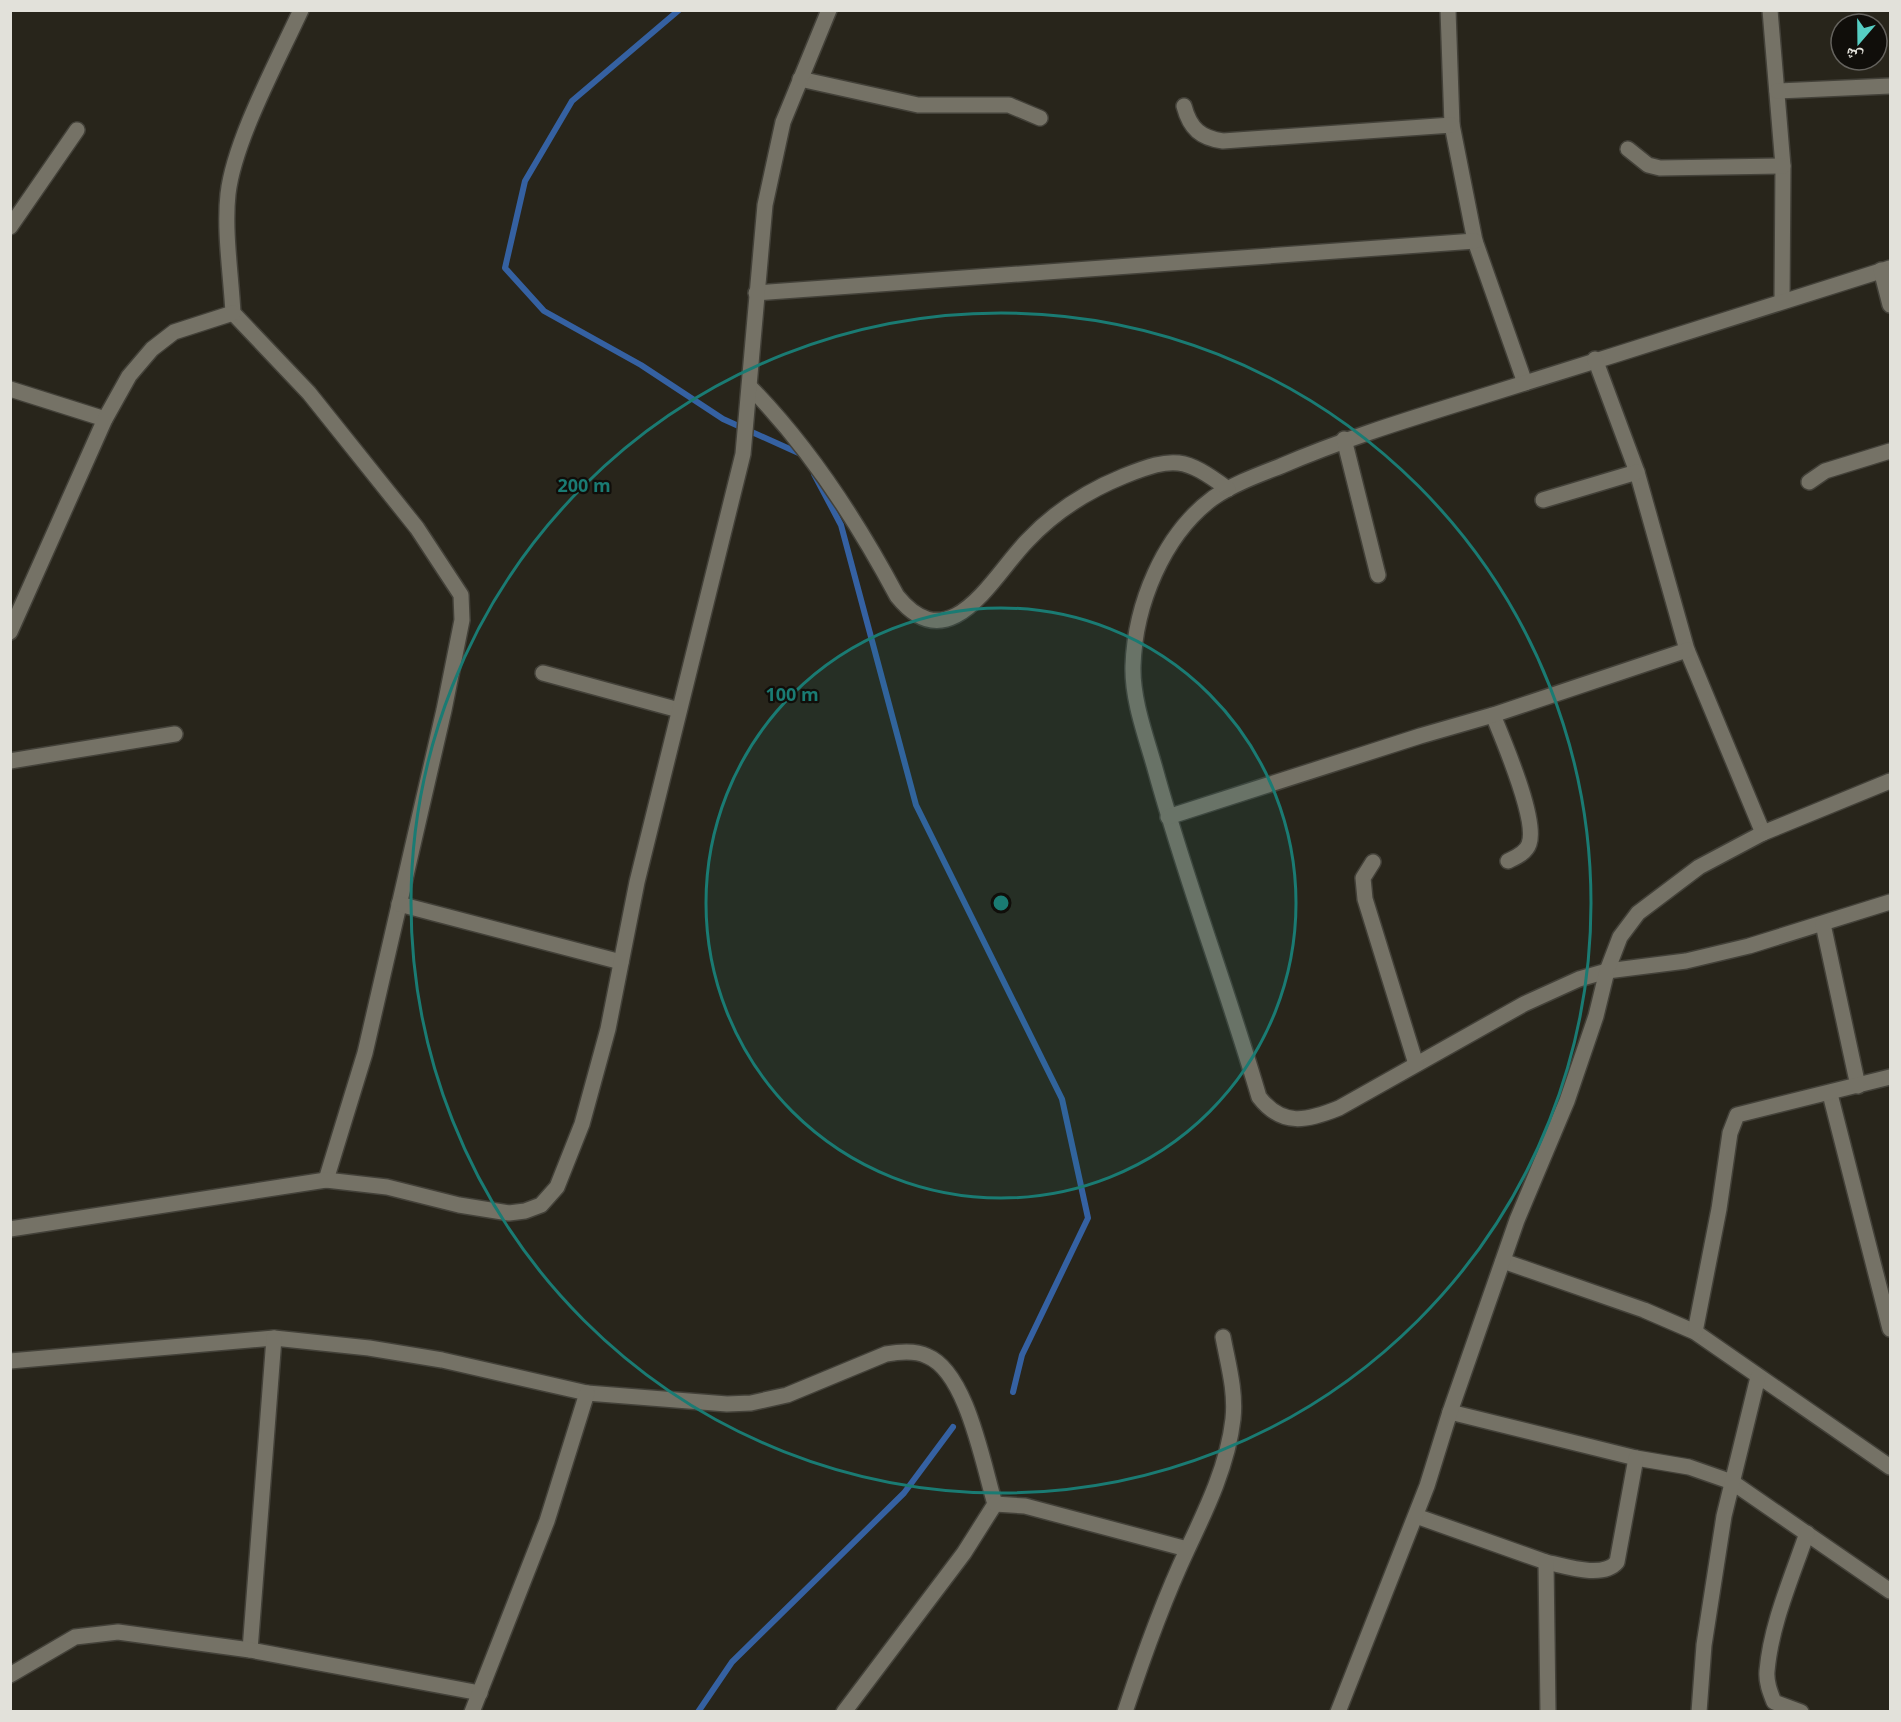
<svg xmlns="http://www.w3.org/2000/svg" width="1901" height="1722" viewBox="0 0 1901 1722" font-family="'Open Sans','Noto Naskh Arabic',sans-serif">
	<rect width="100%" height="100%" fill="#28251b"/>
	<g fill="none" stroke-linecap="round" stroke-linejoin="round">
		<g stroke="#3561a2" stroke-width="6">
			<polyline points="679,10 572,101 525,181 505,268 544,311 641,365 723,419 803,455"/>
			<polyline points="814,474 841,525 916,805 1062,1099 1088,1218 1022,1355 1013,1392"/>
			<polyline points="698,1712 732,1662 904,1493 953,1427"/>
		</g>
		<g stroke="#434139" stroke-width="18">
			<g id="minor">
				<path d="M301 10C278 60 234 141 228 194 224 231 231 275 233 313L309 393 417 528 461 595 462 620 444 710 365 1053 326 1180"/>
				<polyline points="1448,10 1452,125 1475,241 1525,383"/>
				<polyline points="1770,10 1783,166 1782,300"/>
				<polyline points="800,79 918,105 1009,105 1040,118"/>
				<polyline points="1777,91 1890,86"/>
				<path d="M1184 106C1190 129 1201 138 1223 141L1452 125"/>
				<polyline points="1628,149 1648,165 1660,168 1783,166"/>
				<polyline points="10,227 77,130"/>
				<path d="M1890 268C1754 310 1617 355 1480 397 1413 418 1346 438 1281 466 1258 475 1233 484 1213 498 1163 535 1135 605 1133 666 1132 701 1147 739 1156 772 1186 881 1227 988 1259 1097 1282 1127 1307 1121 1339 1108L1524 1004 1579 979 1607 971 1686 961 1749 946 1890 902"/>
				<polyline points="1881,270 1890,305"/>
				<polyline points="756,293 1475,241"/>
				<polyline points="1595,359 1637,472 1687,650 1763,833"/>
				<path d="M750 387C808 446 858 523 897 596 950 662 992 577 1027 541 1055 511 1087 491 1124 476 1175 456 1184 457 1228 489"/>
				<polyline points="10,389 105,419"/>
				<polyline points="1344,439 1378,575"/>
				<polyline points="1809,482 1825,471 1890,451"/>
				<polyline points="1543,500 1637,472"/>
				<polyline points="10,632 105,419 129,376 152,349 174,332 233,313"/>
				<polyline points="543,673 679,710"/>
				<path d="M1493 715C1503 740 1538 820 1529 844 1526 853 1516 857 1508 861"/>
				<polyline points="10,761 175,734"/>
				<polyline points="1168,817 1420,736 1493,715 1687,650"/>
				<polyline points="1373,862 1363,878 1365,899 1416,1064"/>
				<polyline points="399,904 621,962"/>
				<polyline points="1823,924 1858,1086"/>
				<polyline points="1830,1094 1890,1329"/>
				<polyline points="1503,1261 1644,1310 1695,1332 1890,1467"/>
				<polyline points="1695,1332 1719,1209 1730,1133 1737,1115 1890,1077"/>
				<path d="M10 1361 274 1338 369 1348 442 1360 587 1393 727 1404 751 1403 787 1395 886 1354C898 1352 915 1350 927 1356 967 1372 983 1465 995 1504L964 1553 844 1712"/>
				<polyline points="1450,1412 1636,1458 1689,1467 1732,1482 1890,1591"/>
				<polyline points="995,1504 1025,1506 1187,1549"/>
				<path d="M1416 1516 1546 1562C1565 1566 1603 1579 1617 1562L1636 1458"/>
				<polyline points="1546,1562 1548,1712"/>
				<polyline points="250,1650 274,1338"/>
				<polyline points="10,1675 75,1637 118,1632 250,1650 480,1693"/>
				<polyline points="472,1712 547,1521 587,1393"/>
				<path d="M1125 1712C1143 1657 1163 1601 1188 1548 1207 1508 1228 1464 1233 1419 1236 1391 1228 1364 1223 1337"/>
				<polyline points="1699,1712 1704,1645 1724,1516 1758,1377"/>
				<path d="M1801 1712 1774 1702C1770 1692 1766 1682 1767 1671 1771 1624 1792 1577 1807 1533"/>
			</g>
		</g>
		<g stroke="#434139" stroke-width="18">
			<g id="tertiary">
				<polyline points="10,1229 326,1180 387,1187 459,1205 509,1213 525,1211 541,1205 557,1187 582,1124 608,1029 637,882 743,454 765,205 783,122 829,10"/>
				<polyline points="1338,1712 1427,1486 1450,1412 1517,1220 1567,1101 1596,1016 1607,971 1620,937 1638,913 1699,867 1763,833 1890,781"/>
			</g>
		</g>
		<use href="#minor" stroke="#757266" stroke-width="15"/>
		<use href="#tertiary" stroke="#757266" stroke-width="15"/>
	</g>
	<circle cx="1001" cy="903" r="295" fill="#1a7b73" fill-opacity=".12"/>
	<g fill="none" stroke="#1a7b73" stroke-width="3">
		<circle cx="1001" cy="903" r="295"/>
		<circle cx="1001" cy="903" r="590"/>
	</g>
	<circle cx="1001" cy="903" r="9" fill="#1a7b73" stroke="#100e0a" stroke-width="3"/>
	<g font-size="18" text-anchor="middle" font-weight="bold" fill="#1a7b73" stroke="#100e0a" stroke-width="4.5" stroke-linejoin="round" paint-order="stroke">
		<text x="584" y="492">200 m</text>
		<text x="792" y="701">100 m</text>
	</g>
	<rect width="1901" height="1722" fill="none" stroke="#e2e1da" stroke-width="24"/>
	<g transform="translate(1859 42) rotate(200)"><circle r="28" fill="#100e0a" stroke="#64625d" stroke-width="1.5"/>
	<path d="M0-4.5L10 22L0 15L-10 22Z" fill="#56cec3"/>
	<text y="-9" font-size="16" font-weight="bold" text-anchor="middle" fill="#e2e1da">ش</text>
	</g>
</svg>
